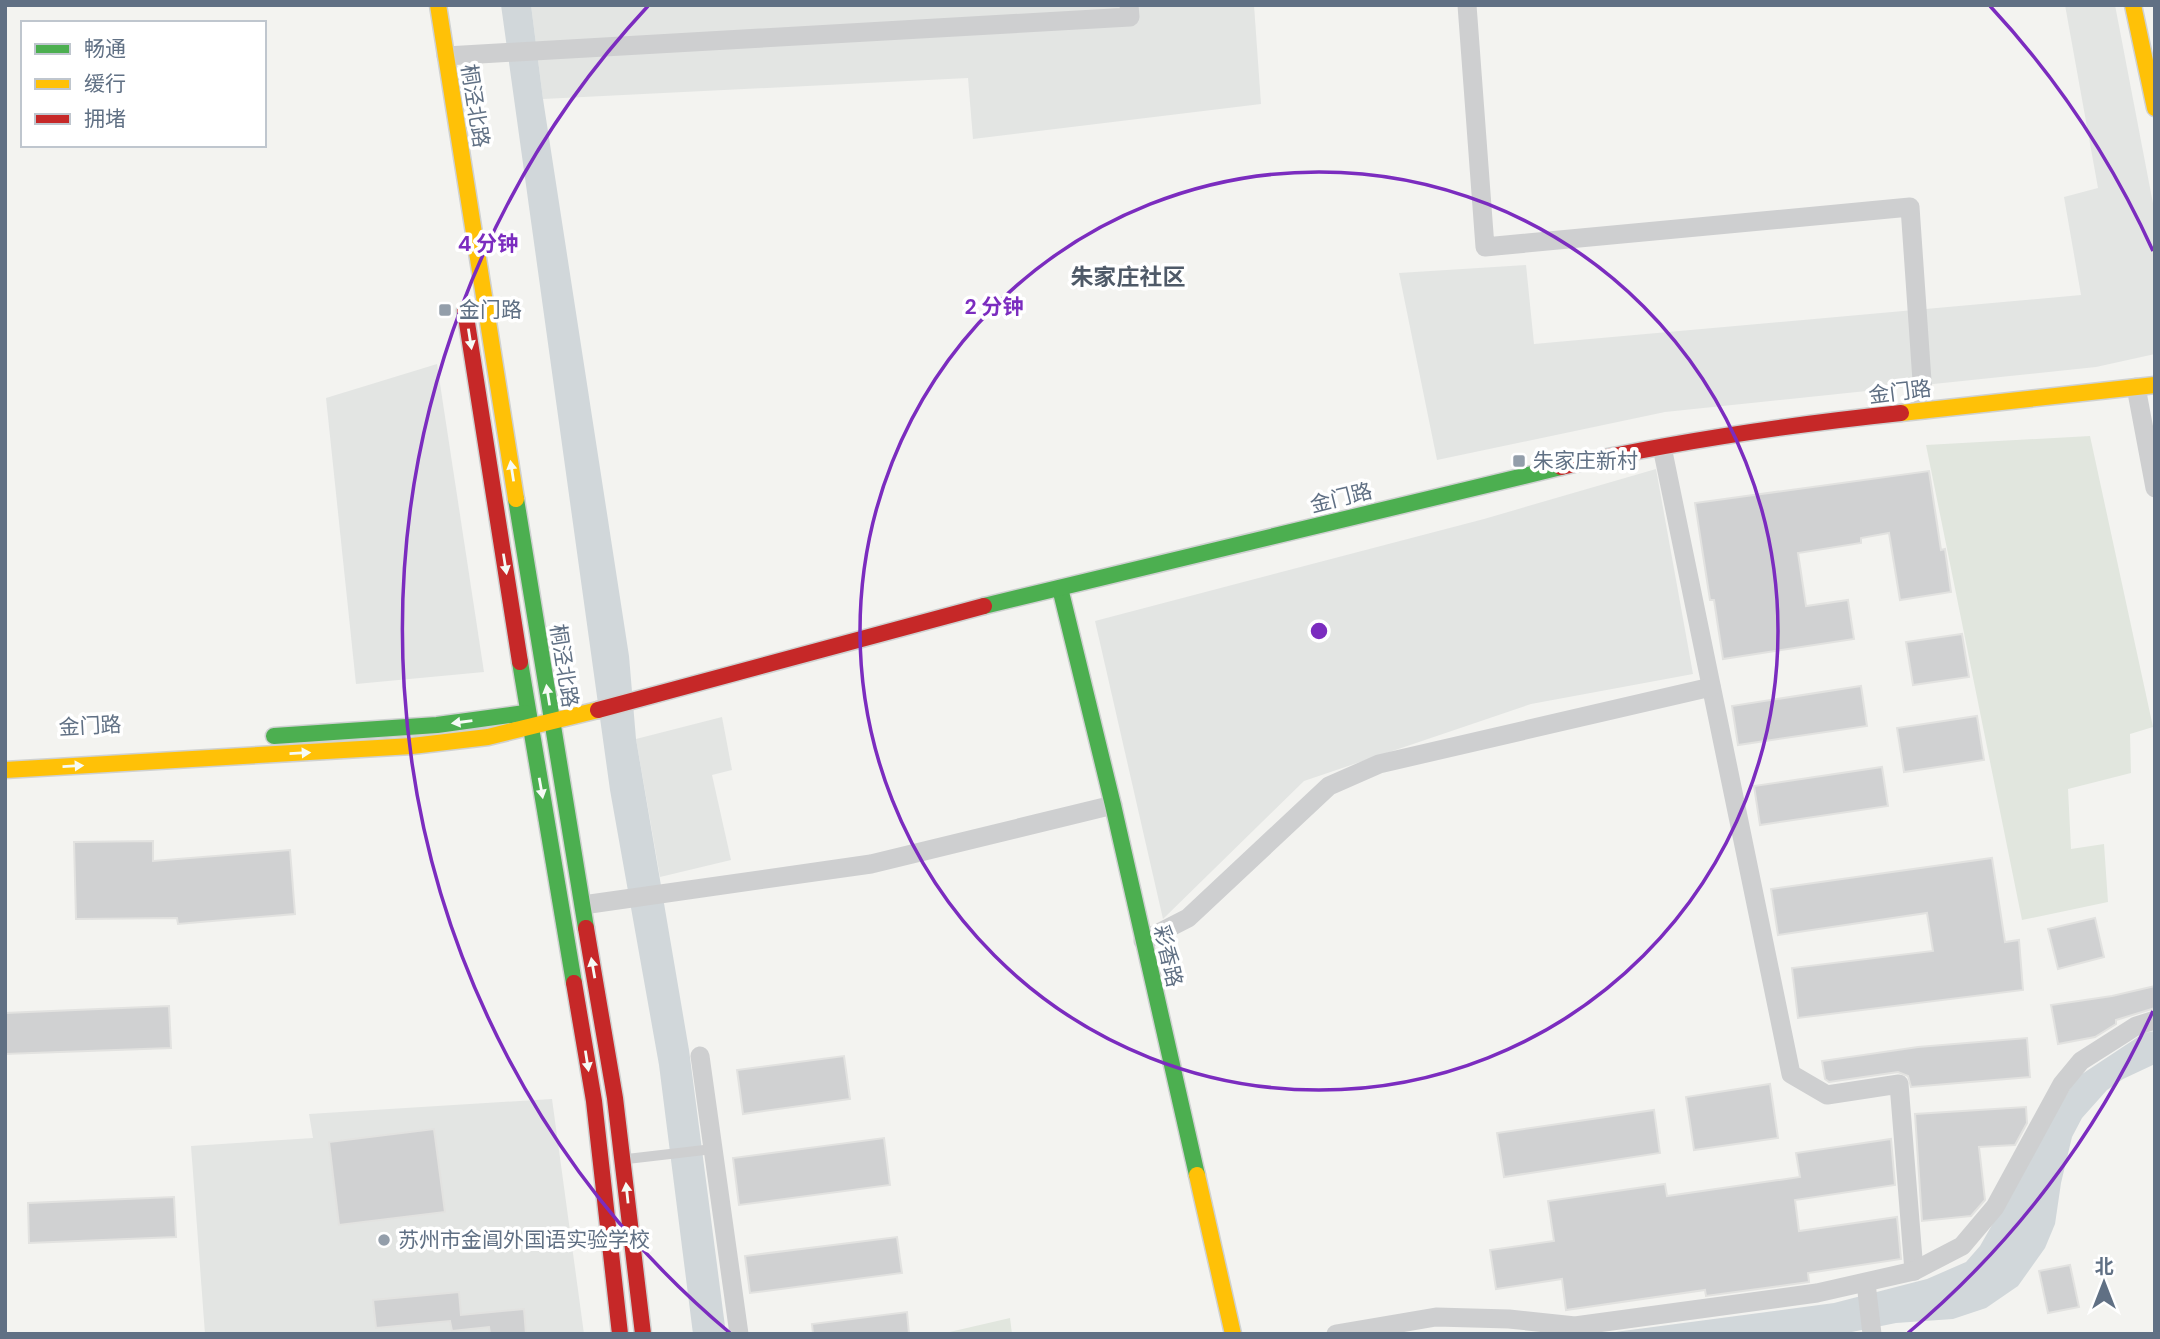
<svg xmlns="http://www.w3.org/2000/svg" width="2160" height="1339" viewBox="0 0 2160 1339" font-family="'DM Sans','Noto Sans SC',sans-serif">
	<rect width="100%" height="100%" fill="#f3f3f0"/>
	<g fill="#e3e5e3">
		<polygon points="531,5 1254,5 1261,104 973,139 968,78 543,99"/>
		<polygon points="2065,5 2115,5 2155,214 2155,354 2096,367 1665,412 1437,460 1399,273 1526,265 1534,344 2081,295 2064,197 2098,188"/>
		<polygon points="437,364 484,672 356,684 326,398"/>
		<polygon points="1656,469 1693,674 1531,704 1304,781 1163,919 1095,621 1484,519"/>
		<polygon points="722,717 732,770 712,775 731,860 660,877 636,739"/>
		<polygon points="552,1099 584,1334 205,1334 191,1146 313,1138 309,1114"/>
	</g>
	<g fill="#e1e6de">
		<polygon points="2090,436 2153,727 2130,734 2131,773 2068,789 2071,849 2104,844 2108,902 2022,920 1926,445"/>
		<polygon points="1010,1318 1012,1334 941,1334"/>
	</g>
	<g fill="#d1d7da">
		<polygon points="501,5 531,5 543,99 629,656 636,739 689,1050 726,1334 693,1334 659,1065 610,790"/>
		<polygon points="2155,1031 2155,1064 2123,1079 2107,1090 2082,1118 2072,1137 2061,1183 2055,1224 2045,1248 2018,1286 1986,1308 1953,1319 1896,1323 1842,1334 1600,1334 1834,1303 1927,1279 1966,1262 1980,1246 2076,1078 2144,1033"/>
	</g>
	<g fill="#d0d1d2" stroke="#e2e2e0" stroke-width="2">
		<polygon points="1929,471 1941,550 1945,549 1951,592 1900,600 1889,533 1861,538 1861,543 1798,553 1806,606 1848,600 1854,639 1723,659 1714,600 1710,600 1695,503"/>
		<polygon points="1962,634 1969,677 1913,685 1906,642"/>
		<polygon points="1861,686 1867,726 1738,745 1732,706"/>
		<polygon points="1977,716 1984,760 1904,772 1897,728"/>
		<polygon points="1882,767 1888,806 1760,825 1754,786"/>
		<polygon points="153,841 153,861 290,850 295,914 178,924 177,918 76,919 74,842"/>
		<polygon points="1992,858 2005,942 2019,940 2023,990 1798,1018 1792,968 1933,951 1927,913 1778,935 1771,889"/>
		<polygon points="2095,918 2104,957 2058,969 2048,929"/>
		<polygon points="2155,986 2155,1008 2116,1020 2116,1024 2095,1037 2058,1044 2051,1005 2112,996"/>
		<polygon points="169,1006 171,1048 5,1054 5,1013"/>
		<polygon points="2027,1038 2030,1077 1911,1087 1908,1076 1898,1072 1829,1082 1825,1079 1822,1061 1918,1047"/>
		<polygon points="844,1056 850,1099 743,1114 737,1070"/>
		<polygon points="1770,1084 1778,1138 1694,1150 1686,1097"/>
		<polygon points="2026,1107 2027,1123 2015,1145 1979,1147 1985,1200 1971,1216 1922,1221 1915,1114"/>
		<polygon points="1654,1110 1660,1153 1504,1177 1497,1133"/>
		<polygon points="434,1129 445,1212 339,1225 329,1142"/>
		<polygon points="884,1138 890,1185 739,1205 733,1158"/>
		<polygon points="1891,1139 1895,1185 1795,1200 1799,1231 1897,1217 1901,1259 1808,1273 1809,1282 1706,1296 1705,1290 1566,1310 1562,1279 1496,1289 1490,1250 1554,1241 1548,1201 1665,1184 1667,1196 1800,1177 1796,1153"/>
		<polygon points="174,1197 176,1237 29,1243 28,1203"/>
		<polygon points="897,1237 902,1273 750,1293 745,1256"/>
		<polygon points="2070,1265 2079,1307 2048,1313 2039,1271"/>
		<polygon points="459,1292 461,1315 524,1309 526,1334 490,1334 489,1327 452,1331 450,1321 376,1328 373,1300"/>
		<polygon points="907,1312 909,1334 813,1334 812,1324"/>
	</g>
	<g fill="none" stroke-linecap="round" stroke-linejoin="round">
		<g stroke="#cfd1d1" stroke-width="19">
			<g id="fast">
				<polyline points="516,499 586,928"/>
				<polyline points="1060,588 1113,805 1197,1175"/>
				<polyline points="984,606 1561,467"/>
				<polyline points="520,662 574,983"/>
				<polyline points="274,736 437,725 525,713"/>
			</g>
		</g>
		<g stroke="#cfd1d1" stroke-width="19">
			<g id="slow">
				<polyline points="438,5 516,499"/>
				<polyline points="2133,5 2155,108"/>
				<polyline points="1901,413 2155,385"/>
				<polyline points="5,770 412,746 488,737 598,710"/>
				<polyline points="1197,1175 1233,1334"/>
			</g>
		</g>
		<g stroke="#cfd1d1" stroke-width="19">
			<g id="jam">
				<polyline points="465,310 520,662"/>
				<path d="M1561 467C1672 442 1787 425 1901 413"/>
				<polyline points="598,710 984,606"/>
				<polyline points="586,928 615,1098 643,1334"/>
				<polyline points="574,983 594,1101 620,1334"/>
			</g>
		</g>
		<polyline stroke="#cecfd0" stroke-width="10" points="627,1159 713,1149"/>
		<g stroke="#cecfd0" stroke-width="19">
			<polyline points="1467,5 1485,247 1910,207 1924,410"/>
			<polyline points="446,56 1130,17 1129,5"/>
			<polyline points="2136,387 2155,488"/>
			<polyline points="1662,447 1791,1074 1827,1095 1899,1084 1914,1271"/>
			<polyline points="583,905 871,864 1113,805"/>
			<polyline points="1143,941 1188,918 1329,786 1379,764 1711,687"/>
			<polyline points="700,1056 739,1334"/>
			<polyline points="1866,1283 1872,1334"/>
			<polyline points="1336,1334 1436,1317 1509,1319 1575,1326 1817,1293 1914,1271 1962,1246 1995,1207 2062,1084 2081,1061 2136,1026 2155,1020"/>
		</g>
		<use href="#fast" stroke="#4caf50" stroke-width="16"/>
		<use href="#slow" stroke="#ffc107" stroke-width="16"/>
		<use href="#jam" stroke="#c62828" stroke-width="16"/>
	</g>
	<defs><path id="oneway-solid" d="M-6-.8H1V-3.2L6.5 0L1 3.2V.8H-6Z" transform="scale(1.75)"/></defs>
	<g fill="#f6fbf6">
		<use href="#oneway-solid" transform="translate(470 339) rotate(81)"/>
		<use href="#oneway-solid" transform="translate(512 471) rotate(-99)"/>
		<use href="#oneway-solid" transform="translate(505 564) rotate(81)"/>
		<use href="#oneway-solid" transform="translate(548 695) rotate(-99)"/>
		<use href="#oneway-solid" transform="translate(462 722) rotate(172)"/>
		<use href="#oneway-solid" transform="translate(300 753) rotate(-3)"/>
		<use href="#oneway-solid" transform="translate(73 766) rotate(-3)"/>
		<use href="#oneway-solid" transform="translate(541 788) rotate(80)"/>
		<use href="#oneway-solid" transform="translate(593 968) rotate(-100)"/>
		<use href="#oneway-solid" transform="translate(587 1061) rotate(81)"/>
		<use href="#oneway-solid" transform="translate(627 1193) rotate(-96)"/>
	</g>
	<g fill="none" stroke="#7b2cbf" stroke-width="3.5">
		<circle cx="1319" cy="631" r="459"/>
		<path d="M2153 1011A917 917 0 0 1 1908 1333M730 1333A917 917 0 0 1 648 6M1990 6A917 917 0 0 1 2153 251"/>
	</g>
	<g fill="#939eaa" stroke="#fff" stroke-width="2.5">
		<rect x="438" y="303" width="14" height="14" rx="3.5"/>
		<rect x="1512" y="454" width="14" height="14" rx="3.5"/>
		<circle cx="384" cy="1240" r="7"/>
	</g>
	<g text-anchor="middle" stroke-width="7" stroke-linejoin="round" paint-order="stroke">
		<g font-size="21" fill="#607084" stroke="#fff">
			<text transform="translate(475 106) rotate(81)" y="7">桐泾北路</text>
			<text transform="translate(1900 392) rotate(-7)" y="7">金门路</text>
			<text transform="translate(1341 498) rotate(-14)" y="7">金门路</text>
			<text transform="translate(564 666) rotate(81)" y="7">桐泾北路</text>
			<text transform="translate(90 726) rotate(-3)" y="7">金门路</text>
			<text transform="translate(1168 956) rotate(77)" y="7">彩香路</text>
		</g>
		<g font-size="21" fill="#607084" stroke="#fff" text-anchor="start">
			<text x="459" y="317">金门路</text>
			<text x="1533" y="468">朱家庄新村</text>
			<text x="398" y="1247">苏州市金阊外国语实验学校</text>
		</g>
		<g font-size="23" font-weight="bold" fill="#4f5a68" stroke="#fff">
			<text x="1128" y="285">朱家庄社区</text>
		</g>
	</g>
	<circle cx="1319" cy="631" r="10" fill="#7b2cbf" stroke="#fff" stroke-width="3.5"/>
	<g font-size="21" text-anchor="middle" font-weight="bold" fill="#7b2cbf" stroke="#fff" stroke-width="7" stroke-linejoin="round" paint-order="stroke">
		<text x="488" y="251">4 分钟</text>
		<text x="994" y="314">2 分钟</text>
	</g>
	<rect width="2160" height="1339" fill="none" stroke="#607084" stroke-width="14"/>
	<rect x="21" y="21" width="245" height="126" fill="#ffffff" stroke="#bfc6ce" stroke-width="2"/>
	<rect x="35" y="44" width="35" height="10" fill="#4caf50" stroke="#bfc6ce" stroke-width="2"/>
	<text x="84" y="56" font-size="21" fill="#607084">畅通</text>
	<rect x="35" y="79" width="35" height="10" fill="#ffc107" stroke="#bfc6ce" stroke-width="2"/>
	<text x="84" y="91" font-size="21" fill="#607084">缓行</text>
	<rect x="35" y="114" width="35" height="10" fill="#c62828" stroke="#bfc6ce" stroke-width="2"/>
	<text x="84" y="126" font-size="21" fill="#607084">拥堵</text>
	<g transform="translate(2104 1283)" stroke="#ffffff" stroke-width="5" paint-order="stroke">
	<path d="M0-5L12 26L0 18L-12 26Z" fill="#607084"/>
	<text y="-10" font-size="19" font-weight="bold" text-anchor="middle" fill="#607084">北</text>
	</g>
</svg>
